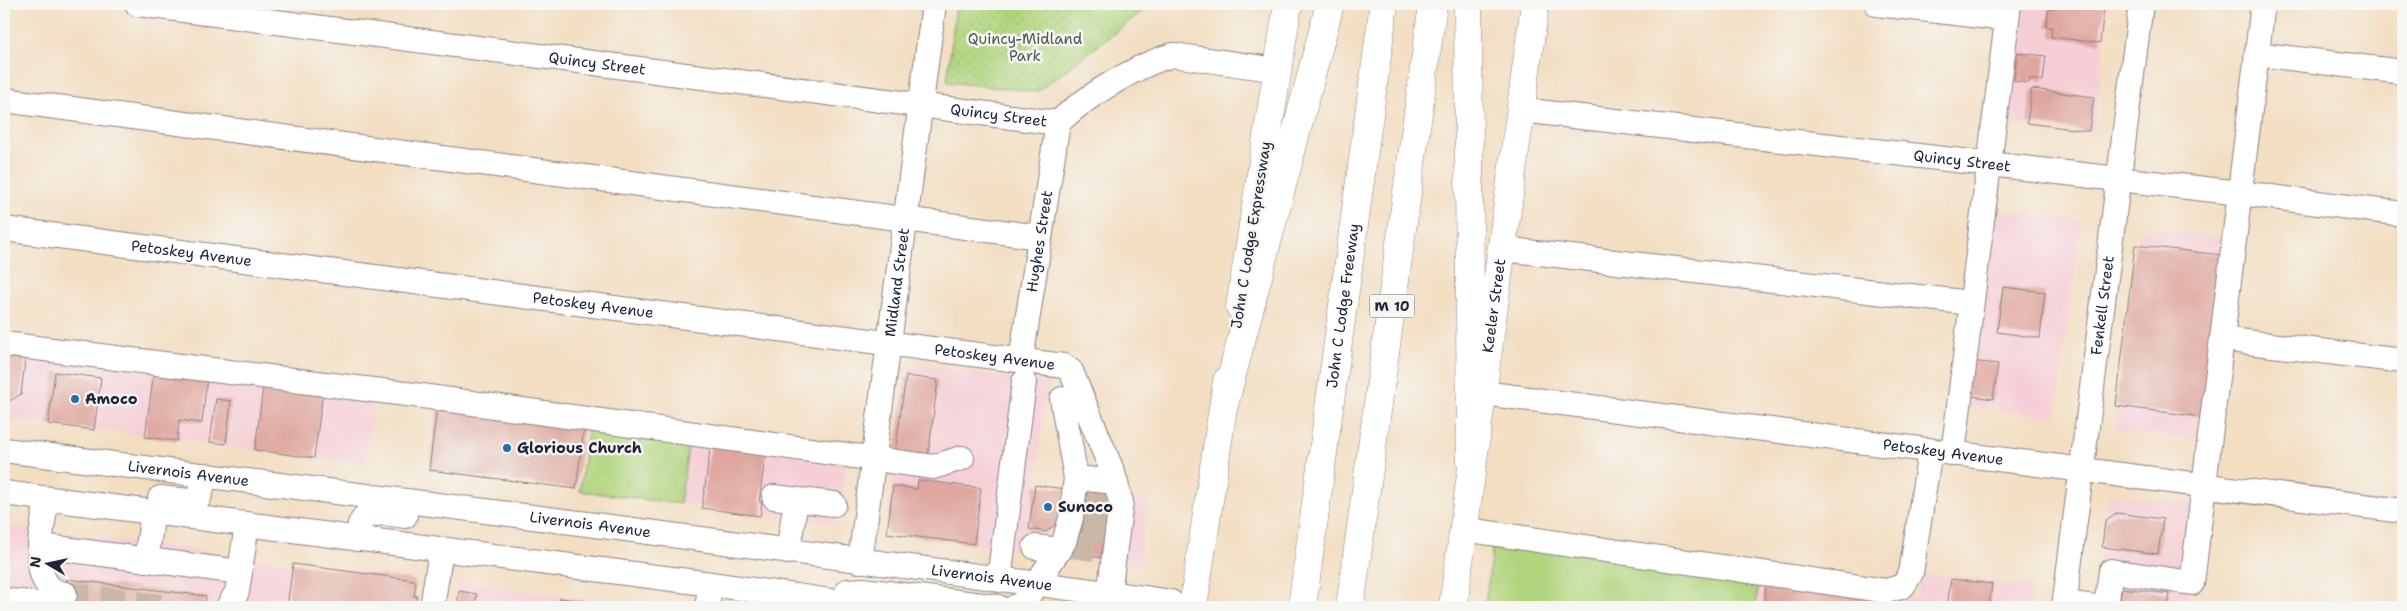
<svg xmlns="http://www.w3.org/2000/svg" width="2407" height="611" viewBox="0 0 2407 611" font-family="'Shantell Sans',sans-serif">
	<defs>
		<pattern id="park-dots" width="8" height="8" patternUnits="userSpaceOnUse" patternTransform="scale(1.25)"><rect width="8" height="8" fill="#b0d47d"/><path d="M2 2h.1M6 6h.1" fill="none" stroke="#97b66d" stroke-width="1.8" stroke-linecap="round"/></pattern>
	</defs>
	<rect width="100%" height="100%" fill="#f6f6f2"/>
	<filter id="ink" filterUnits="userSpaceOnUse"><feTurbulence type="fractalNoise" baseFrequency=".02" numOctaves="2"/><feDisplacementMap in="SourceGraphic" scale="10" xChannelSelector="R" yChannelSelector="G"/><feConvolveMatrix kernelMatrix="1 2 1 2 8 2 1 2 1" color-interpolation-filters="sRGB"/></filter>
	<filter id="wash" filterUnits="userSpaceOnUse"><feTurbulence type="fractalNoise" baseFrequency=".0096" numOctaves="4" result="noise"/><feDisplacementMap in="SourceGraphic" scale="20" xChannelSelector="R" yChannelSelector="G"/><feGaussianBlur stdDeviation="1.12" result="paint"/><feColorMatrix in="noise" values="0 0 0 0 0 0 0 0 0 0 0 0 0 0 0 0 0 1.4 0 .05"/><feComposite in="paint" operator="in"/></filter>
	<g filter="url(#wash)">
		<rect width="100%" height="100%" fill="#f3dec2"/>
		<g fill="#f6cfd6">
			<polygon points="2020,4 2108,5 2093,133 2005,123"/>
			<polygon points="1992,210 2081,221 2056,417 1967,406"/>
			<polygon points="2140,228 2228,239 2202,440 2115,429"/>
			<polygon points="4,351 375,398 366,464 4,418"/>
			<polygon points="907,364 1048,382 1035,487 1148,502 1139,566 886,533"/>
			<polygon points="689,441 847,462 838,525 680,504"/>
			<polygon points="2108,495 2197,505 2185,607 2095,607"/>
			<polygon points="4,525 414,579 410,607 129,607 4,591"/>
			<polygon points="1919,573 2032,587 2030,607 1756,607 1759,577 1916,598"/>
			<polygon points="458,582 646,607 455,607"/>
		</g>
		<g fill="#b0d47d" stroke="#697b5c">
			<polygon points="588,429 689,441 680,504 580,491"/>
			<polygon points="1493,542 1759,577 1756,607 1485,607"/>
		</g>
		<polygon fill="url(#park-dots)" stroke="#697b5c" points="956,4 1095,4 1144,10 1037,92 947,82"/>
		<g id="blocks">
			<g fill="#dfa79f">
				<polygon points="2055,4 2104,7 2100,43 2051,37 2052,27 2046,27 2049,9 2054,9"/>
				<polygon points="2017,53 2046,56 2043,81 2030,79 2029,83 2014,81"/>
				<polygon points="2032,89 2094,97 2089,131 2027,123"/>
				<polygon points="2135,245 2222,255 2202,417 2116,406"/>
				<polygon points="2003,287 2045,292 2040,338 1997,332"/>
				<polygon points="4,350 26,353 21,394 8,402 4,401"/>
				<polygon points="1970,361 1998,364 1993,399 1965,395"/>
				<polygon points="154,371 207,378 202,423 179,420 177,441 145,437"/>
				<polygon points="55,372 101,378 94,430 48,424"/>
				<polygon points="906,376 938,380 928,456 895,452"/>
				<polygon points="263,387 323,392 314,458 255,450"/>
				<polygon points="216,399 231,401 226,444 210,442"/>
				<polygon points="437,407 584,427 576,489 429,470"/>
				<polygon points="711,442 766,450 759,502 762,502 760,516 702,508"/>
				<polygon points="918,480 981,488 974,544 887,533 893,486 917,489"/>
				<polygon points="1035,485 1065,489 1061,520 1046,532 1029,529"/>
				<polygon points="1089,485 1112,488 1102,558 1070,553 1074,530 1082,532"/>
				<polygon points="2116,513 2163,519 2158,554 2102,547 2105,521"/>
				<polygon points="293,564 414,580 416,584 414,596 417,596 415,607 287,607"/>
				<polygon points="67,579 206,596 205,607 120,607 64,600"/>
				<polygon points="1951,579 1992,584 1989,607 1947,607"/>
				<polygon points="1766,580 1866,592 1864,607 1763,607"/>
				<polygon points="2122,588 2170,594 2168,607 2119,607"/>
				<polygon points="459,591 477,594 475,607 457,607"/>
				<polygon points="560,598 621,606 621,607 559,607"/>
			</g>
		</g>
	</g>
	<g filter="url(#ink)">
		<use href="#blocks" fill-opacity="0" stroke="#8a807e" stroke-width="1"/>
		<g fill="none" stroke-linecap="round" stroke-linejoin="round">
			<g stroke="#c9b8a7" stroke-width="24" stroke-dasharray="24 12" stroke-linecap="butt">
				<polyline points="1086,507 1109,510"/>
				<polyline points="1083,528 1105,531"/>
				<polyline points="1071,546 1103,550"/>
				<polyline points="65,594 168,607"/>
			</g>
			<g stroke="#8a807e" stroke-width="26">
				<g id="minor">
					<path id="s1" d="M137 4 1058 123"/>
					<polyline points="1877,4 2007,19"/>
					<polyline points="2257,54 2403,72"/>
					<polyline points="4,100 1040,237"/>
					<path id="s2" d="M1521 110 2240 193 2403 214"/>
					<path d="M1058 123C1083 98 1139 64 1173 55L1278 70"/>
					<path id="s3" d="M4 229 1064 366 1071 371 1113 473 1121 502 1109 594"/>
					<polyline points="1503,249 1971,303"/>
					<polyline points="2222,339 2403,361"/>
					<polyline points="4,344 422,396 933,467 962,458"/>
					<path id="s4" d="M1021 360 1058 123"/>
					<path id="s5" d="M1483 393 2403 511"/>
					<polyline points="1062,399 1076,478"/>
					<path id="s6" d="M4 450 603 526 1144 598 1171 602 1175 607"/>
					<polyline points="1953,454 2009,4"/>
					<polyline points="4,493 711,584 874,607"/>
					<polyline points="774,497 834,504"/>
					<polyline points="160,498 191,501 199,498 206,475"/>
					<path d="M47 499C43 526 25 589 65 594"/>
					<polyline points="1462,529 1887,591 1903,586 1911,573 1930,451"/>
					<polyline points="357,539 360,524 366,515 384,513 405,516"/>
					<polyline points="41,546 240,572"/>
					<polyline points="1035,547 1060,550"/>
					<polyline points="788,552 796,500"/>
					<polyline points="146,560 153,512"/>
					<path id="s7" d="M860 561 934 4"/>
					<polyline points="999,580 1024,382"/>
					<polyline points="847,591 863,590 998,607"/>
					<polyline points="4,600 62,607"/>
					<polyline points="2064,603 2096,607"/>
					<polyline points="228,607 237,592 247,524"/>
					<polyline points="432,607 441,550"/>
					<polyline points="707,607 711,584"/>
					<polyline points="1015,607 1020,605 1027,598 1064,542 1071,518 1076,478 1116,482"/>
					<path id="s8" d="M2064 607 2141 4"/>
					<polyline points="2106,607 2111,571 2192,583 2263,4"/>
				</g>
			</g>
			<g stroke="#8a807e" stroke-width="29">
				<g id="major">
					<polyline points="1240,307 1288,4"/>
					<polyline points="1193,607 1227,381"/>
					<path id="s9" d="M1453 607 1535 4"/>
				</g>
			</g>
			<g stroke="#8a807e" stroke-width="29">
				<g id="highway">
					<polyline points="1468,4 1471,462"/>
					<polyline points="1224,405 1330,4"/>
					<path id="s10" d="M1302 607 1384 4"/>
					<polyline points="1350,607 1433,4"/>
				</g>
			</g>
			<use href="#minor" stroke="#fff" stroke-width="24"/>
			<use href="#major" stroke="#fff" stroke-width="28"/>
			<use href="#highway" stroke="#fff" stroke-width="28"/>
		</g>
	</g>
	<g fill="#1f6fb2" stroke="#f6f6f2" stroke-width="2">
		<circle cx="75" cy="399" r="5"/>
		<circle cx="507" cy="448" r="5"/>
		<circle cx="1048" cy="507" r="5"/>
	</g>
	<g text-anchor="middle" stroke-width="5" stroke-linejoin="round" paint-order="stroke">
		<rect fill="#f6f6f2" stroke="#626272" stroke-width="1" x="1369.5" y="294.5" width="45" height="23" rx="4"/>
		<g font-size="14" font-weight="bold" fill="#22223b">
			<text x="1392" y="311">M 10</text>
		</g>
		<g font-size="15" fill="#4d574f" stroke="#f6f6f2">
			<text x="1025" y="44">Quincy-Midland<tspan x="1025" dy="17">Park</tspan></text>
		</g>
		<g font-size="15" fill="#22223b" stroke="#f6f6f2">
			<text dy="5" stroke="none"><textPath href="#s1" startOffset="464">Quincy Street</textPath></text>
			<text dy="5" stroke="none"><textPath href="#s1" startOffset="869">Quincy Street</textPath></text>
			<text dy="5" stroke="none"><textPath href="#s2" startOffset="444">Quincy Street</textPath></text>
			<text transform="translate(1251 235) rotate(-81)" y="5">John C Lodge Expressway</text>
			<text dy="5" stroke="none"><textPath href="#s4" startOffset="120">Hughes Street</textPath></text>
			<text dy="5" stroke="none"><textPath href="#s3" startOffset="189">Petoskey Avenue</textPath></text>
			<text dy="5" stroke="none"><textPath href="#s7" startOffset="281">Midland Street</textPath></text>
			<text dy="5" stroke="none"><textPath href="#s3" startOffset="594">Petoskey Avenue</textPath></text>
			<text dy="5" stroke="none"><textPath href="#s10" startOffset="304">John C Lodge Freeway</textPath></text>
			<text dy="5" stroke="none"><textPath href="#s9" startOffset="304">Keeler Street</textPath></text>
			<text dy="5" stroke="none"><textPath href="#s8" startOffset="304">Fenkell Street</textPath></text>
			<text dy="5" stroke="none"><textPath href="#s3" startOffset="999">Petoskey Avenue</textPath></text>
			<text dy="5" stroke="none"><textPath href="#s5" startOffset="464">Petoskey Avenue</textPath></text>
			<text dy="5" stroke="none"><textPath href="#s6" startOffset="186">Livernois Avenue</textPath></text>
			<text dy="5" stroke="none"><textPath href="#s6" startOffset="591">Livernois Avenue</textPath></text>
			<text dy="5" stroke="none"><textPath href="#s6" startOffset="996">Livernois Avenue</textPath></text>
		</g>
		<g font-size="15" font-weight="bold" fill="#22223b" stroke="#f6f6f2" text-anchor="start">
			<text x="85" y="404">Amoco</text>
			<text x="517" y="453">Glorious Church</text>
			<text x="1058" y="512">Sunoco</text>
		</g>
	</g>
	<rect width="2407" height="611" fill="none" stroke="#f6f6f2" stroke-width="20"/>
	<g transform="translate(48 564) rotate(279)" stroke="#f6f6f2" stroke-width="4" paint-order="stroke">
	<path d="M0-4L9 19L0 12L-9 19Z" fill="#22223b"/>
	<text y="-8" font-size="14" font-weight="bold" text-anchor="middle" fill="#22223b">N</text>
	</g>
</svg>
